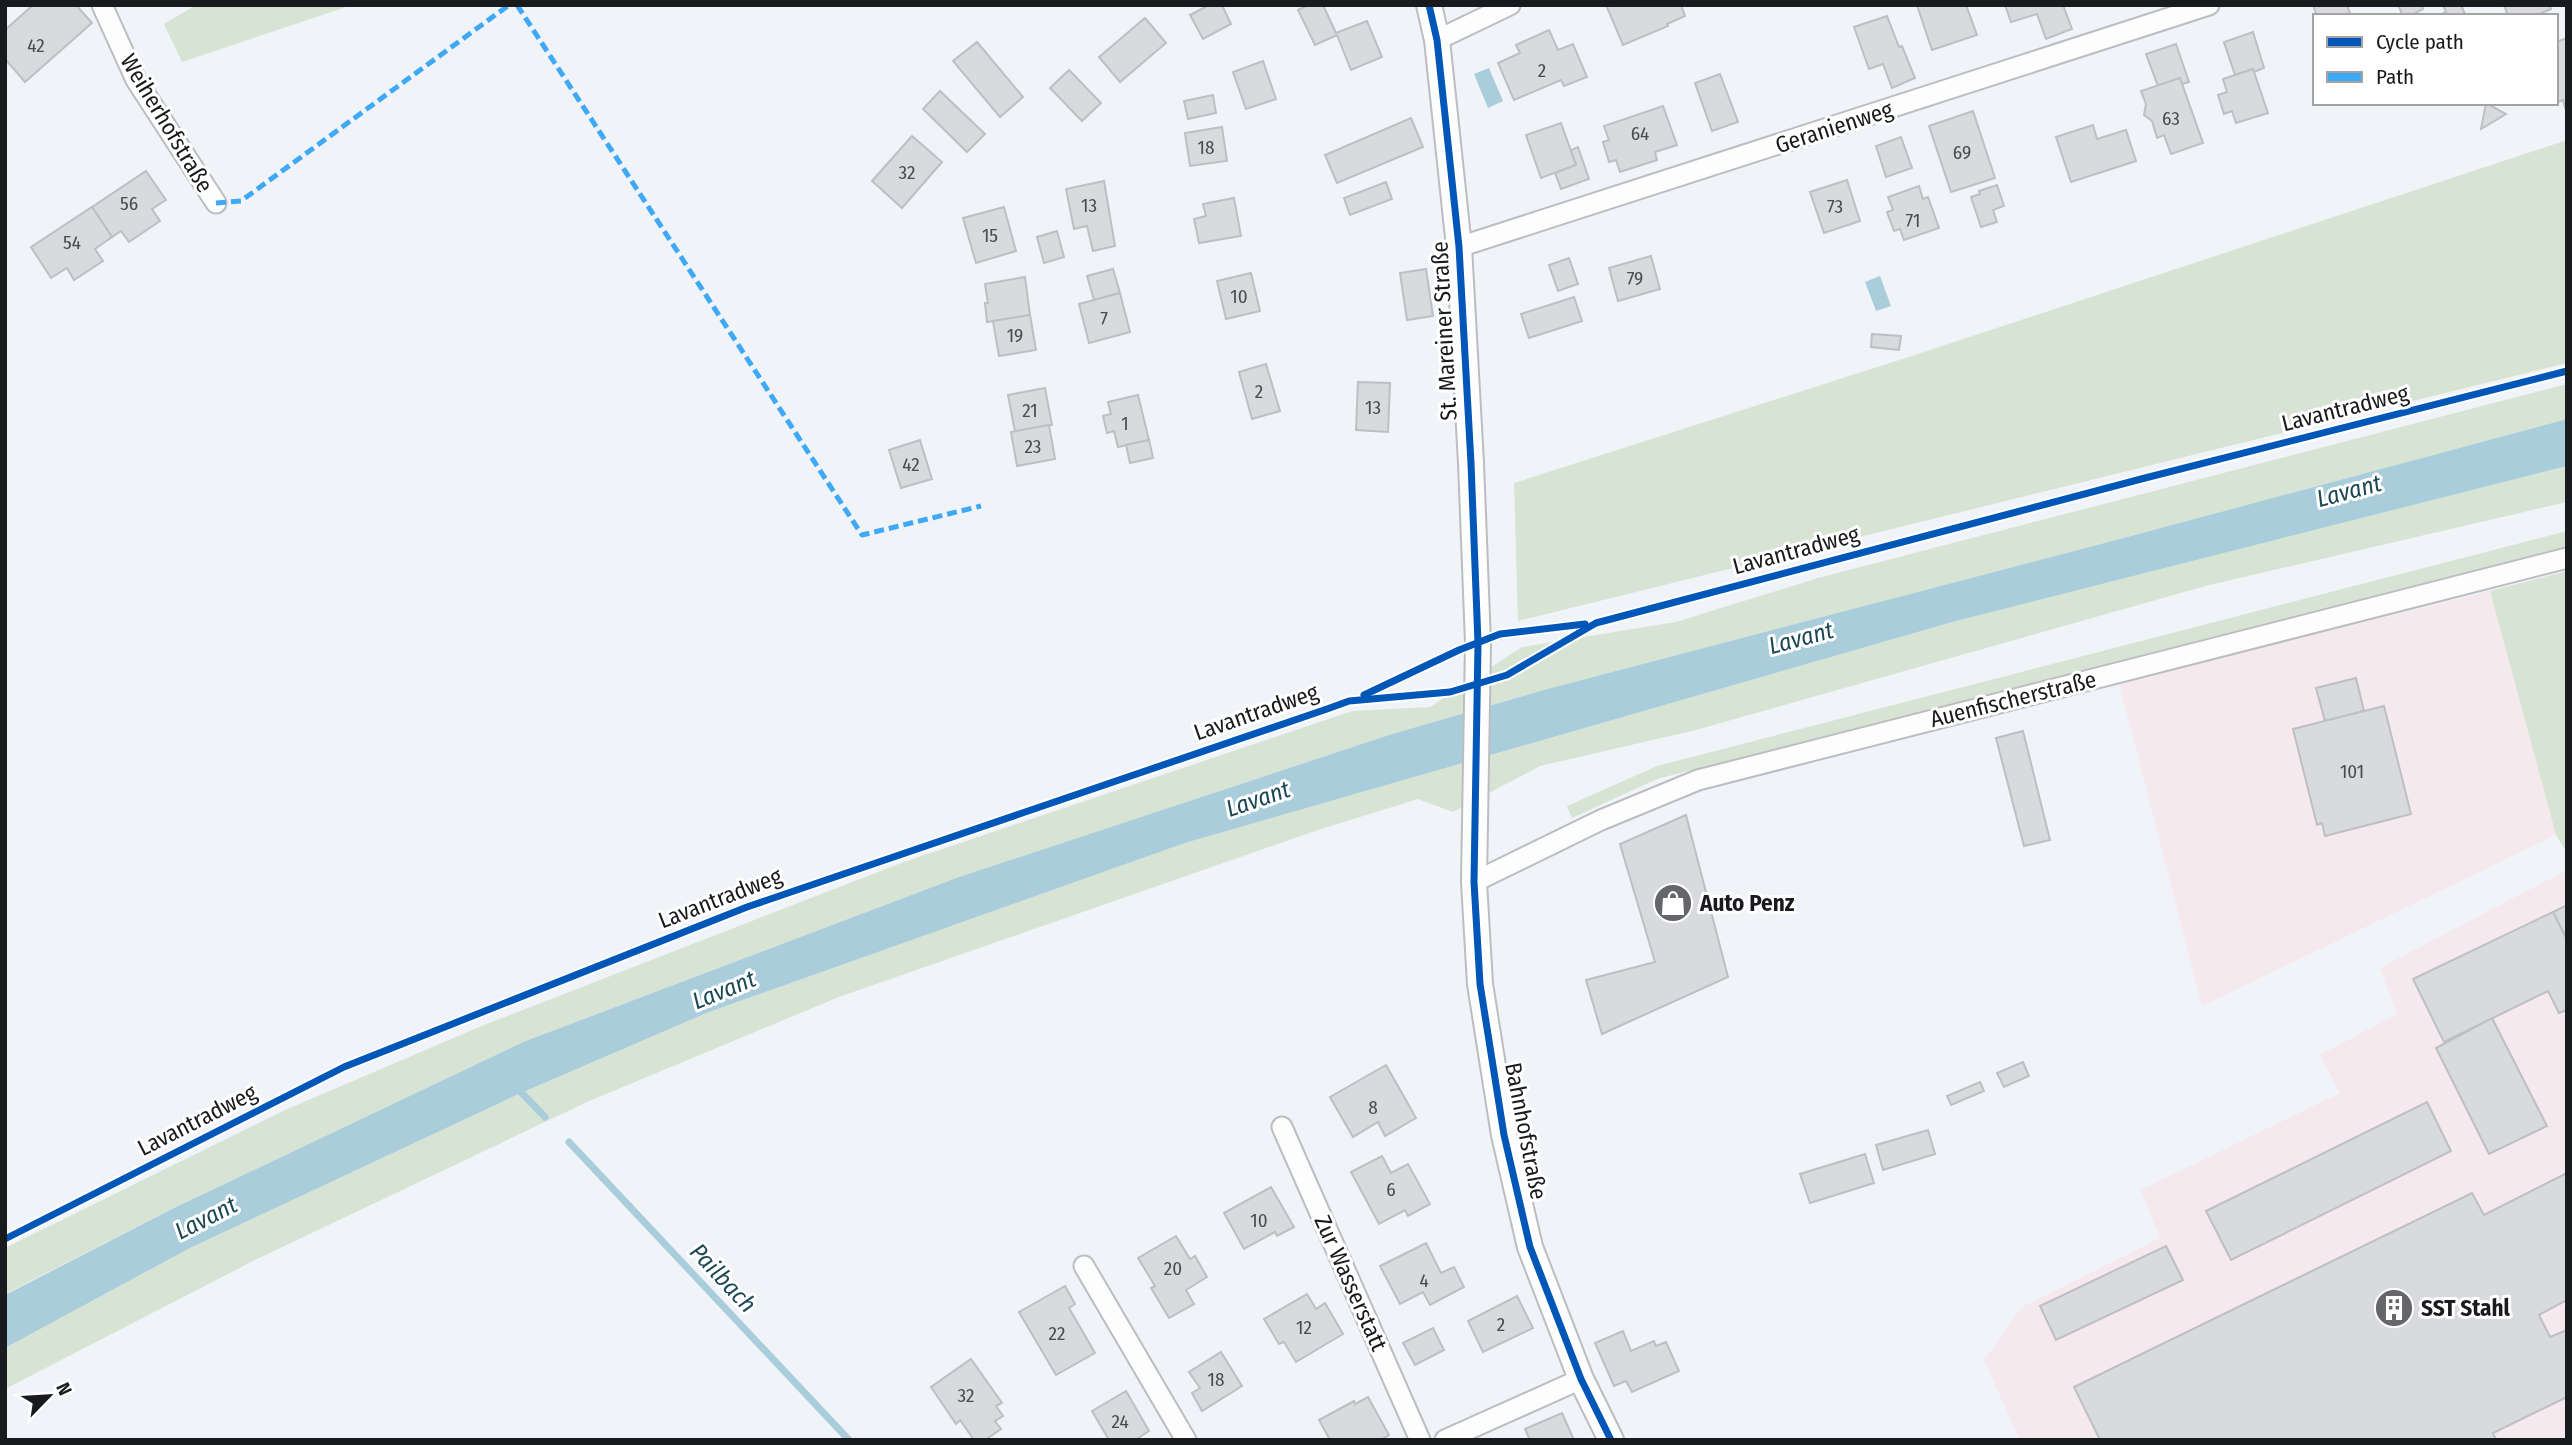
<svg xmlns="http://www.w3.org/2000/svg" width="2572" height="1445" viewBox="0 0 2572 1445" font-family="'Fira Sans Condensed',sans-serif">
	<rect width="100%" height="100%" fill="#f0f3f8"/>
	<g fill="#f6e9ed">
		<polygon points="2490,591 2556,835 2202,1006 2119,683"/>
		<polygon points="2567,870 2567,1440 2020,1440 1984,1360 2022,1307 2160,1238 2141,1190 2340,1093 2320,1055 2397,1014 2380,968"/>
	</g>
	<g fill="#d7e4d4">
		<polygon points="196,5 352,5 182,62 164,24"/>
		<polygon points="2567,140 2567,363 1518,621 1514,483 1918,354"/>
		<polygon points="2567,384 2567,419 2116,540 1551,688 1392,734 959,877 523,1042 176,1207 5,1294 5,1248 285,1110 484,1025 904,862 1352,711 1430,707 1522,647 1676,622 1818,578"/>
		<polygon points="2567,466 2567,502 2209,585 1696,730 1540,766 1453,812 1418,799 1318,830 839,997 587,1102 255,1260 5,1389 5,1348 190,1248 521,1093 709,1012 1185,843 1956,621"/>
		<polygon points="2567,531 2567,546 1657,779 1572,818 1567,806 1657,766"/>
		<polygon points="2567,571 2567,853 2556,835 2490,591"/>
	</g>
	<g fill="#a9cddb">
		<polygon points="1489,68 1503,101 1488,108 1474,74"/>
		<polygon points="1880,276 1891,306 1876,311 1865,282"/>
		<polygon points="2567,419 2567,466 1956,621 1185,843 709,1012 521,1093 190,1248 5,1348 5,1295 176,1207 523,1042 959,877 1392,734 1551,688 2116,540"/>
	</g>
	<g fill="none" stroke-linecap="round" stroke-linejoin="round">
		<g stroke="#a9cddb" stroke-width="7">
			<polyline points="516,1087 545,1117"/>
			<polyline points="569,1142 849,1440"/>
		</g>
	</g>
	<g fill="#d8dade" stroke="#bdbfc3" stroke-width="2">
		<polygon points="33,5 76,5 92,23 25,82 5,59 5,30"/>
		<polygon points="1209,5 1222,5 1231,24 1203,39 1190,15"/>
		<polygon points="1308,5 1323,5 1336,33 1367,21 1382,57 1351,70 1337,35 1315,45 1298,10"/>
		<polygon points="1606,5 1681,5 1685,16 1667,24 1668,26 1623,45"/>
		<polygon points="1917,5 1966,5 1977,35 1932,50"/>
		<polygon points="2005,5 2063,5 2072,29 2046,39 2037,14 2011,22"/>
		<polygon points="2313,5 2347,5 2350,13 2343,16 2317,16"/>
		<polygon points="2398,5 2422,5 2423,9 2410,16 2403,16"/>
		<polygon points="2443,5 2461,5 2466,16 2438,16 2446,12"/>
		<polygon points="2504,5 2549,5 2551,9 2535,16 2508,16"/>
		<polygon points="1887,16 1899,47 1902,46 1915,78 1892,88 1883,64 1869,69 1854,27"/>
		<polygon points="1145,18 1166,43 1120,82 1099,57"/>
		<polygon points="1549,30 1558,50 1573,44 1587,77 1564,86 1561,80 1514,100 1498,63 1520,53 1516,45"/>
		<polygon points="2253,32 2264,68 2254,72 2253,69 2235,75 2224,42"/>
		<polygon points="2567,38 2567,107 2565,108 2563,100 2556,103 2556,42"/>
		<polygon points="977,42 1023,97 1000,117 953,61"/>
		<polygon points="2176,44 2189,82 2182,84 2180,78 2158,86 2146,54"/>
		<polygon points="1263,61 1276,99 1246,109 1233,72"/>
		<polygon points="2253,69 2268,113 2236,123 2232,111 2224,114 2218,95 2227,92 2223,79"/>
		<polygon points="1069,70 1101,103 1082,121 1050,88"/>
		<polygon points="1720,74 1738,122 1712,131 1695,83"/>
		<polygon points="2180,78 2203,143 2171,154 2164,135 2157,138 2152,121 2144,115 2146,104 2141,91"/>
		<polygon points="940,91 985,134 967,152 923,109"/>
		<polygon points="1213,95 1216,113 1188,119 1184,101"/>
		<polygon points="2486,103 2506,114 2481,129"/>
		<polygon points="1663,106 1677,145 1655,152 1657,160 1620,172 1616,160 1609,162 1603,142 1609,140 1604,126"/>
		<polygon points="1973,111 1995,178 1951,192 1929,126"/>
		<polygon points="1411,118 1423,147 1337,183 1325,155"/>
		<polygon points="1561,123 1576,165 1541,178 1526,135"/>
		<polygon points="2093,125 2097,139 2126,130 2136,161 2071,182 2056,137"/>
		<polygon points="1222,127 1227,161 1190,166 1185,133"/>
		<polygon points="912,136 942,162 902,208 872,181"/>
		<polygon points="1901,137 1912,168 1886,177 1876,146"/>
		<polygon points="1578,147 1589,179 1561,189 1555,173 1576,165 1571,150"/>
		<polygon points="146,171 166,200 152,209 160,221 129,242 121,231 112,237 92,207"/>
		<polygon points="1847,180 1860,221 1824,233 1810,192"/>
		<polygon points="1104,181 1115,246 1093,251 1087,226 1074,229 1066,189"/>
		<polygon points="1386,182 1392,199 1350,215 1344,198"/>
		<polygon points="1997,185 2004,206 1993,210 1997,222 1981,227 1971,197 1980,194 1979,191"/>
		<polygon points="1919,186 1923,199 1928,197 1939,228 1904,240 1900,229 1894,231 1887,212 1893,210 1888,197"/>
		<polygon points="1234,198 1241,236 1199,243 1194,219 1206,216 1203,204"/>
		<polygon points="92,207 112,237 95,249 103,261 74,280 67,268 51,278 31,247"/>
		<polygon points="1004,207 1016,251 976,263 963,218"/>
		<polygon points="1057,231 1064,257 1044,263 1037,237"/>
		<polygon points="1651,256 1660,289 1618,301 1609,268"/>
		<polygon points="1569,258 1578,284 1558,291 1549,265"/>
		<polygon points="1113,269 1120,293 1094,300 1087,276"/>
		<polygon points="1426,269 1433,316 1407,320 1400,273"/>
		<polygon points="1251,273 1260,311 1226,319 1217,281"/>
		<polygon points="1025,277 1030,315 987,322 985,303 988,303 985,284"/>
		<polygon points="1120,293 1130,332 1089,343 1079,304"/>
		<polygon points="1574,297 1582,321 1529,338 1521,314"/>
		<polygon points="1030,315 1036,350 999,356 993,321"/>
		<polygon points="1872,334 1901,336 1899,350 1871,347"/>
		<polygon points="1266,364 1280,411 1252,419 1239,372"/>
		<polygon points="1358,382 1390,383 1388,432 1356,430"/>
		<polygon points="1045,388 1052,425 1015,432 1008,395"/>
		<polygon points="1138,395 1149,440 1118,447 1114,431 1107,433 1103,416 1111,414 1108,402"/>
		<polygon points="1049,425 1055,459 1017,466 1011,432"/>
		<polygon points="920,440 932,479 901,488 889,450"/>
		<polygon points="1149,440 1153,458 1130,463 1126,445"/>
		<polygon points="2356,678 2364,711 2325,721 2316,688"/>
		<polygon points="2384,706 2411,814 2325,836 2322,823 2317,825 2293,729"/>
		<polygon points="2023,731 2050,840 2024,846 1996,738"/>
		<polygon points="1686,815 1728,977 1602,1034 1586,980 1655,962 1620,844"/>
		<polygon points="2567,905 2567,940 2553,912"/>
		<polygon points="2553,912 2567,940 2567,1010 2559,1013 2548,991 2444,1042 2413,979"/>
		<polygon points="2492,1018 2547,1126 2489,1154 2436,1048"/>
		<polygon points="2023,1062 2029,1076 2004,1087 1997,1073"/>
		<polygon points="1386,1065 1416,1118 1385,1136 1378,1122 1353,1137 1330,1097"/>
		<polygon points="1980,1082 1984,1091 1951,1105 1947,1096"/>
		<polygon points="2427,1102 2451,1151 2231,1260 2206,1211"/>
		<polygon points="1928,1130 1935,1154 1883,1170 1876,1145"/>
		<polygon points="1865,1154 1874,1183 1810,1203 1800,1174"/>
		<polygon points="1382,1156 1391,1173 1408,1164 1430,1204 1408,1216 1405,1210 1379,1224 1351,1172"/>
		<polygon points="2567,1173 2567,1300 2539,1315 2550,1337 2567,1330 2567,1397 2493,1433 2496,1440 2100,1440 2074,1387 2472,1193 2484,1215"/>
		<polygon points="1271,1187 1294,1227 1277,1236 1275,1232 1244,1249 1224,1213"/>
		<polygon points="1176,1236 1190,1259 1195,1256 1207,1277 1186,1290 1194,1304 1169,1318 1151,1288 1155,1286 1138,1258"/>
		<polygon points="1426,1243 1441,1273 1454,1267 1464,1287 1430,1305 1423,1292 1400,1304 1380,1266"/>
		<polygon points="2166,1246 2183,1280 2056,1340 2040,1306"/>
		<polygon points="1065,1286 1075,1304 1069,1308 1095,1353 1056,1375 1019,1312"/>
		<polygon points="1307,1294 1316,1309 1325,1303 1343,1334 1296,1362 1284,1342 1279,1344 1264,1319"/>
		<polygon points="1517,1296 1533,1328 1483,1352 1468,1321"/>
		<polygon points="1433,1328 1444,1350 1415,1365 1403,1343"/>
		<polygon points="1623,1331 1631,1351 1654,1341 1656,1346 1666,1342 1679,1371 1632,1392 1626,1381 1614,1386 1595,1343"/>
		<polygon points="1221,1352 1242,1386 1202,1411 1192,1393 1200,1388 1189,1372"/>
		<polygon points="971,1359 1002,1403 996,1406 1003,1416 995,1421 1001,1429 985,1440 974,1440 960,1420 956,1424 931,1387"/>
		<polygon points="1126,1391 1149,1431 1135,1440 1109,1440 1092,1411"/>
		<polygon points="1368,1397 1389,1435 1380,1440 1330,1440 1319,1420 1354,1401 1355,1404"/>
		<polygon points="1562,1413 1574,1440 1530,1440 1525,1429"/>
	</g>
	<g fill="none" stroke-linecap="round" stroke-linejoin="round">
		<g stroke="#bbbdc1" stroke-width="23">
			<g id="minor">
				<polyline points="102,5 136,80 216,203"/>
				<polyline points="1437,40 1510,5"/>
				<polyline points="1459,247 2209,5"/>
				<polyline points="1474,882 1601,820 1698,780 2567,558"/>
				<polyline points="1282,1127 1420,1440"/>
				<polyline points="1084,1266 1186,1440"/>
				<polyline points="1445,1440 1581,1379"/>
			</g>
		</g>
		<g stroke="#bbbdc1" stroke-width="28">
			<polyline id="tertiary" points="1429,5 1437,40 1459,247 1471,463 1478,643 1474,882 1480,984 1504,1135 1530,1247 1581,1379 1611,1440"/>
		</g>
		<use href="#minor" stroke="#fdfdfe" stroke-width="19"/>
		<use href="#tertiary" stroke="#fdfdfe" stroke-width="24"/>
		<g stroke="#3fa9f5" stroke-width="5" stroke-dasharray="10 5" stroke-linecap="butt">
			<polyline points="517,5 862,535 981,506"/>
			<polyline points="216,203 241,201 509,5"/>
		</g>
		<g stroke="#fff" stroke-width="11">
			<g id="cycleway">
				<polyline points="1429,5 1437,40 1459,247 1471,463 1478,643 1474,882 1480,984 1504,1135 1530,1247 1581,1379 1611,1440"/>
				<polyline points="1364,695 1459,650 1500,634 1585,624"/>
				<polyline points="5,1239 344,1067 747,907 1327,709 1349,701 1450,692 1507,675 1596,623 2145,478 2567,371"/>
			</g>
		</g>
		<use href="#cycleway" stroke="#0057b8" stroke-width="7"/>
	</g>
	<defs>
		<g id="shop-disc" transform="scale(2.0125)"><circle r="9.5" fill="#64666a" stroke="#fff"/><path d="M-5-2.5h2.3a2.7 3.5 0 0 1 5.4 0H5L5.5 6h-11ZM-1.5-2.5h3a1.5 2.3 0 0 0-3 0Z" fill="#fff"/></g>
		<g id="building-disc" transform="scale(2.0125)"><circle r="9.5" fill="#64666a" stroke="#fff"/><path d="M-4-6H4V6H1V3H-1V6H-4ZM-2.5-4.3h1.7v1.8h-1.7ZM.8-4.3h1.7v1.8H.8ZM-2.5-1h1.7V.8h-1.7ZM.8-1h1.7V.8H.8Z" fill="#fff"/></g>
	</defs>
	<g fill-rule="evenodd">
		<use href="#shop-disc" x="1673" y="903"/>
		<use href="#building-disc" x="2394" y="1308"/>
	</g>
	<g text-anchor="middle" stroke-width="6" stroke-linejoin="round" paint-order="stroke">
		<g font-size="19" fill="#494b4e">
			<text x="36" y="52">42</text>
			<text x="1542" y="77">2</text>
			<text x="2171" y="125">63</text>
			<text x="1640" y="140">64</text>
			<text x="1206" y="154">18</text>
			<text x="1962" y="159">69</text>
			<text x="907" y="179">32</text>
			<text x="129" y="210">56</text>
			<text x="1089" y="212">13</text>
			<text x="1835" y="213">73</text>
			<text x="1913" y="227">71</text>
			<text x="990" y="242">15</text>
			<text x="72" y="249">54</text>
			<text x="1635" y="285">79</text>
			<text x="1239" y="303">10</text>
			<text x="1104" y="325">7</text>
			<text x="1015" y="342">19</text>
			<text x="1259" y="398">2</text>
			<text x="1373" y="414">13</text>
			<text x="1030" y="417">21</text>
			<text x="1125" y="430">1</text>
			<text x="1033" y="453">23</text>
			<text x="911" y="471">42</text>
			<text x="2352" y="778">101</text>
			<text x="1373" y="1114">8</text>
			<text x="1391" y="1196">6</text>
			<text x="1259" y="1227">10</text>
			<text x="1173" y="1275">20</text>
			<text x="1424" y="1287">4</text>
			<text x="1501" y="1331">2</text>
			<text x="1304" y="1334">12</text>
			<text x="1057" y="1340">22</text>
			<text x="1216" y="1386">18</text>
			<text x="966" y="1402">32</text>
			<text x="1120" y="1428">24</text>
		</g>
		<g font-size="23" fill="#181a1d" stroke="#fff">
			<text transform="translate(167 123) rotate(59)" y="8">Weiherhofstraße</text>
			<text transform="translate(1834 127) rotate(-18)" y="8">Geranienweg</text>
			<text transform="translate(1444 331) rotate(-93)" y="8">St. Mareiner Straße</text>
			<text transform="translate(2345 408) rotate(-14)" y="8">Lavantradweg</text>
			<text transform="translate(1796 550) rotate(-15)" y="8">Lavantradweg</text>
			<text transform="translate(2013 699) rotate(-14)" y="8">Auenfischerstraße</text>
			<text transform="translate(1256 712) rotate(-19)" y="8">Lavantradweg</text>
			<text transform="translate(720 898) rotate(-21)" y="8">Lavantradweg</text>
			<text transform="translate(197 1120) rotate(-27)" y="8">Lavantradweg</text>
			<text transform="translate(1526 1131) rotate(79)" y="8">Bahnhofstraße</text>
			<text transform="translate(1351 1283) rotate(66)" y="8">Zur Wasserstatt</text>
		</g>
		<g font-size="23" font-weight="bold" fill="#181a1d" stroke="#fff" text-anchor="start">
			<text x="1700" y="911">Auto Penz</text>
			<text x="2421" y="1316">SST Stahl</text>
		</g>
		<g font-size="24" font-style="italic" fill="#1b4854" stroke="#fff">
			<text transform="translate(2349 491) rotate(-15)" y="8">Lavant</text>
			<text transform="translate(1801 638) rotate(-15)" y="8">Lavant</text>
			<text transform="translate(1258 799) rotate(-19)" y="8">Lavant</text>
			<text transform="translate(724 990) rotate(-22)" y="8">Lavant</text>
			<text transform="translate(206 1218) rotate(-27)" y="8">Lavant</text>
			<text transform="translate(723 1278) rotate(47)" y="8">Pailbach</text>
		</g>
	</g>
	<rect width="2572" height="1445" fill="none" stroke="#181a1d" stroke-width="14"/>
	<rect x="2313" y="14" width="245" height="91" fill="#ffffff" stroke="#a3a3a5" stroke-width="2"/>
	<rect x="2327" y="37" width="35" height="10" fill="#0057b8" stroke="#a3a3a5" stroke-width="2"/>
	<text x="2376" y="49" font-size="21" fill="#181a1d">Cycle path</text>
	<rect x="2327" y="72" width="35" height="10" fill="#3fa9f5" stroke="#a3a3a5" stroke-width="2"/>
	<text x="2376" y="84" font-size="21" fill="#181a1d">Path</text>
	<g transform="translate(49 1396) rotate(65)" stroke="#ffffff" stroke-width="5" paint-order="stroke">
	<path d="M0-5L12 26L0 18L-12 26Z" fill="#181a1d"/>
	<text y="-10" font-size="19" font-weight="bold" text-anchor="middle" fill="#181a1d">N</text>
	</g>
</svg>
